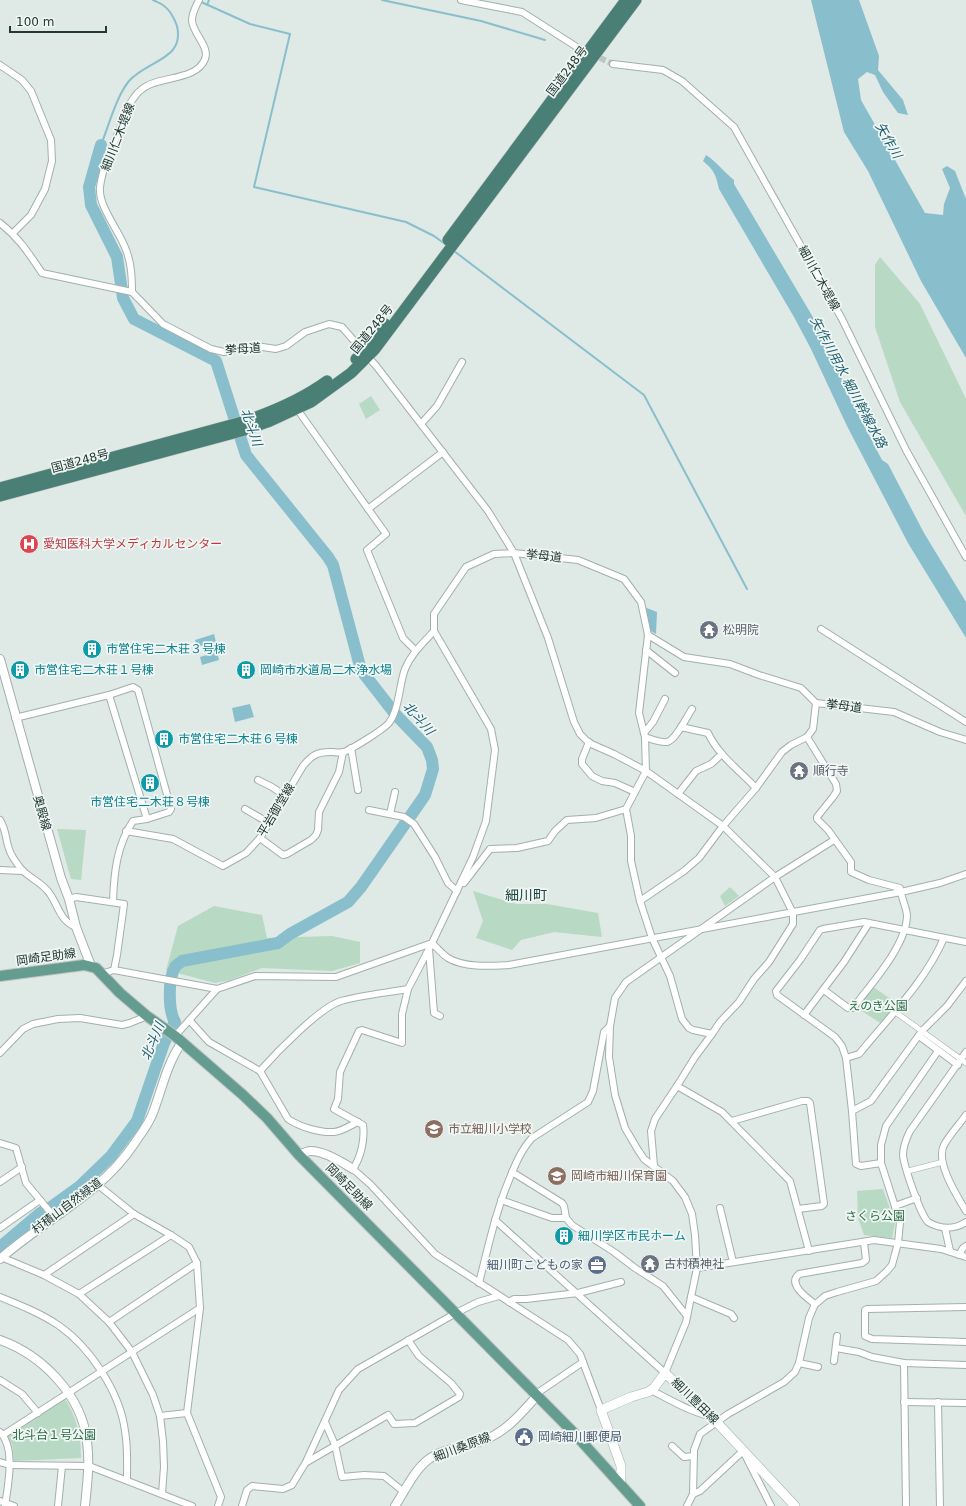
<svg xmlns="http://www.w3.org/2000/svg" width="966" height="1506" viewBox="0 0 966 1506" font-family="'DejaVu Sans','Noto Sans JP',sans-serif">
	<rect width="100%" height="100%" fill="#dfe9e5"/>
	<g fill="#b8d9c3">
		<polygon points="880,257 920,304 966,399 966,516 900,402 875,327 875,265"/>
		<polygon points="371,396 380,410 366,419 359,404"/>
		<polygon points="57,829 86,830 81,880 71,879"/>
		<polygon points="730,887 739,896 725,906 720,896"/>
		<polygon points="473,891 516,904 547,904 598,913 602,937 554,932 521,940 512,950 476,938 483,921"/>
		<polygon points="214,906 262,915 267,938 332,936 360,942 360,963 332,971 262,968 230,980 215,983 166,970 178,926"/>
		<polygon points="873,987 898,1004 882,1024 857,1008"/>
		<polygon points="883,1189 895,1223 892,1238 864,1235 858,1218 857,1191"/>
		<path d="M65 1399C77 1418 81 1436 81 1458L14 1461 12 1444 7 1436Z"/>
	</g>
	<g fill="#89bfcc">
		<polygon points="811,0 859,0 879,56 878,70 903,100 908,115 898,113 883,92 875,75 867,72 858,79 861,100 925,213 943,215 944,204 950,188 942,169 947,166 955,171 966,199 966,358 921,281 868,171 844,132"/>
		<path d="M706 155C717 162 724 172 734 180V184L820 329 843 381 844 387 882 460 888 464 924 533 966 602V638L908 543 847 426 811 349 794 317 719 189C716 175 714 170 703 161Z"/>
		<polygon points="644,607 657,612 656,634 649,630"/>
		<polygon points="214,634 216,642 197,647 195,640"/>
		<polygon points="217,652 219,660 202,665 200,657"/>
		<polygon points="250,704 254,717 235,722 232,708"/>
	</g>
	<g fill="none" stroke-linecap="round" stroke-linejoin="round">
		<g stroke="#89bfcc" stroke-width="2">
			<polyline points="382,0 481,21 545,40"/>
			<polyline points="199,1 250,24 290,34 254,187 406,222 434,236 445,244"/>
			<polyline points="207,5 209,0"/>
			<path d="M101 145C109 125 116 97 129 81 147 60 185 60 177 26 175 20 170 10 164 6 161 3 157 2 153 0"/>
			<polyline points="454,251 644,395 747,589"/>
		</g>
		<path stroke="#89bfcc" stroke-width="12" d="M0 1247 39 1214 51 1207 80 1186 111 1156 137 1121 164 1043 175 1022C168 1010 168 979 175 967 176 965 180 963 182 961L278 943 290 934 348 902 361 887 425 795 433 769 432 760 427 747 396 715 361 670 333 565 328 557 246 455 216 361 134 319 123 298 117 257 91 205 89 187 101 145"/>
		<polyline stroke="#b9c6c1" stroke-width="6" stroke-dasharray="6 3" stroke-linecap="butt" points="592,54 613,64"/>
		<g stroke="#a2b0ac" stroke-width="6">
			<g id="pedestrian">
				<polyline points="894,1011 966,1063"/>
				<polyline points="908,1171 943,1162"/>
			</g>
		</g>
		<g stroke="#a2b0ac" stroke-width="8">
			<g id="minor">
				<polyline points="461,0 522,12 580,49"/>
				<polyline points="613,64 663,70 682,81 734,127 842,319 906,450 966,557"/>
				<polyline points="0,65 22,80 31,91 51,140 52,161 45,189 31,215 13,233"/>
				<path d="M0 223C19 238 28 252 42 273L132 292"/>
				<polyline points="132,292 163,324 211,349 224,352 256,346 276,349 286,346 305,332 329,324 342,327 377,367 488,511 514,553 548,638 574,722 580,734 589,743 614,754 646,771 723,826 775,877 793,913 793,924 769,962 754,979 739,1002 720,1022 712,1034"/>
				<path d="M132 292C132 275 131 260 124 245 117 228 98 205 100 187 103 164 115 142 123 121 126 114 128 105 133 99 135 96 138 92 141 90 157 75 196 82 205 59 210 46 192 33 192 20 192 13 196 6 199 0"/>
				<polyline points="297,409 386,534 367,550 403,638 415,650"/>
				<polyline points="421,424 437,406 462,362"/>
				<polyline points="368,509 443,452"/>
				<polyline points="821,629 966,722"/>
				<polyline points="648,635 684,657 730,664 759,675 801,688 816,703 894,712 940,732 966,740"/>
				<polyline points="646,650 675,673"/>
				<polyline points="109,695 147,819"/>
				<path d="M15 718 109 695 133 687 138 690 171 809 169 812 147 819 133 821C117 845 114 872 113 901"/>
				<path d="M681 727 708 733C718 755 740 771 756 788"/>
				<polyline points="644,733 653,722 665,699"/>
				<path d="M645 737C651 739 661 743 667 742 676 740 687 716 692 709"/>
				<path d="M807 737 836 784 837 791 833 797 817 817V819L828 830 851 862V872L869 880 900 888C901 897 906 906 907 915 907 945 871 984 853 1008H848L824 990"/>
				<polyline points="589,742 582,759 582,764 592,776 602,781 615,783 635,792"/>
				<polyline points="351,748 358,790"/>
				<polyline points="258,780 272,787 285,796"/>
				<polyline points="678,794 696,771 711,764 722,754"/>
				<polyline points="245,809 269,823"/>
				<polyline points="369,810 404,817 414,824 435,857 448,883 457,891"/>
				<polyline points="390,814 395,792"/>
				<path d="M0 820C7 832 5 838 9 849 11 856 18 865 22 870 31 879 43 883 50 894 59 907 60 921 76 927"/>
				<path d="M126 831 173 839 223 866 246 853 260 838 303 766C312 755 317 752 331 752 335 752 340 753 344 752 352 749 381 731 388 724 399 712 399 685 405 669 411 654 423 643 434 631"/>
				<polyline points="260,838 283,855 287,854 311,840 316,835 318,830 319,812 339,772 343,752"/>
				<polyline points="0,870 23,871"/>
				<polyline points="464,883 490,849 517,848 548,841 555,831 567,820 596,818 626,809"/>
				<polyline points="69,899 76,897 124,904 117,955 114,970"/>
				<polyline points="640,901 684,871 699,858 723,826 756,788 782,752 791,745 807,737 813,729 816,703"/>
				<polyline points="429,949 434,1013 440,1016"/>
				<polyline points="101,974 114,970 217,989 255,976 336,977 432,943 473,857 486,821 495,750 491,729 434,631 434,614 466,567 494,554 514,553 578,560 624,579 641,602 648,635 639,713 645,737 646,771 626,809 631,836 631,861 640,901 652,938 670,976 682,1019 689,1028 693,1030 712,1034 695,1057 677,1086 655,1119 651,1131 654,1166"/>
				<polyline points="804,1015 844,962 869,923"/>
				<path d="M190 1021 209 1042 260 1071 288 1119C300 1127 320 1133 334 1132 343 1131 351 1125 358 1122"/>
				<polyline points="175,1036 217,989"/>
				<polyline points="919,1036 958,1065"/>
				<path d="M966 1052 910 1131C906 1139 903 1146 903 1155 904 1166 920 1214 928 1222 940 1229 954 1230 966 1222"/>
				<polyline points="0,1053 23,1029 33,1024 58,1019 80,1018 122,1025 130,1023 147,1016"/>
				<path d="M846 1058 859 1054C889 1017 925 982 944 938"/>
				<path d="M260 1071C275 1054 320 1007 341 1001 362 995 386 993 408 989"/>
				<polyline points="677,1086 722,1112 787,1178 790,1181 809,1251"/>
				<polyline points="852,1111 871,1101 922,1031 947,1006 966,981"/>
				<path d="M966 1115C959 1125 950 1134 944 1145 935 1162 957 1196 966 1211"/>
				<polyline points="732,1121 802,1101 808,1101 810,1103 824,1204 822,1206 798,1209"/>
				<polyline points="0,1143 16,1148 26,1183 55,1218"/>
				<polyline points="881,1163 861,1166 856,1164 852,1111 846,1058 842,1046 835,1037 777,995 776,991 800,960 820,930 823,929 864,922 966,942"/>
				<polyline points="512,1172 562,1203 564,1206 566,1218 572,1225 614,1252 635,1268 663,1286 687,1316"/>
				<polyline points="0,1182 22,1167"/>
				<polyline points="98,1185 134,1214 171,1235 189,1247 197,1263 200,1308 187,1413 221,1497 218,1506"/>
				<polyline points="501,1200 552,1218 566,1218"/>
				<polyline points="895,1206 917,1198"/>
				<polyline points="720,1208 733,1262"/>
				<polyline points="495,1220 665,1373 686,1322 691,1297 697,1268 695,1235 692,1214 685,1197 673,1181 644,1159 638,1150 625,1128 615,1095 609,1057 610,1026 615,998 626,982 775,877 834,840"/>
				<polyline points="0,1228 40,1200"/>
				<polyline points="945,1228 950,1251"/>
				<polyline points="959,1255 963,1248 966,1246"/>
				<polyline points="1,1257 44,1275 79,1294 109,1322 132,1352 153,1395 160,1416 163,1441 164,1467 162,1494"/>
				<polyline points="697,1268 874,1240 941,1249 966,1257"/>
				<polyline points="44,1275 134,1214"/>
				<path d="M479 1283C488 1248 495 1214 509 1180 515 1165 521 1150 532 1138L588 1102 593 1091 604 1032 610 1026"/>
				<polyline points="79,1294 171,1235"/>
				<path d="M0 1297C20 1305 40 1313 58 1325 90 1347 120 1392 125 1431 128 1447 127 1464 127 1480"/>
				<polyline points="691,1297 731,1314 734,1318"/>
				<polyline points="509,1302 514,1299 526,1299 578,1293 621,1282"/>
				<path d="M815 1304C807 1298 787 1284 799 1274L862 1263 866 1260 864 1242"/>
				<polyline points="966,1307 867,1309 865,1310 865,1336 872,1339 966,1342"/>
				<polyline points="109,1322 197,1263"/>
				<polyline points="836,1348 859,1352 872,1357 904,1363 966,1365"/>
				<polyline points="834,1361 837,1336"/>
				<polyline points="799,1363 818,1367"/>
				<polyline points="904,1363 906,1506"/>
				<polyline points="0,1380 22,1394 38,1413"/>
				<path d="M651 1390C670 1400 689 1411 709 1416"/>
				<polyline points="536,1394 583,1362"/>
				<polyline points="904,1402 966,1403"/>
				<polyline points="938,1402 940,1506"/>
				<path d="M601 1410 580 1354 568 1340 435 1254 371 1185 353 1169C361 1157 365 1139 363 1125L334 1109 338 1099 340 1072 359 1031 362 1030 402 1043V1014L408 989 432 943C437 948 442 954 448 958 465 968 490 966 509 965L901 892 940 883 966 874"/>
				<polyline points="160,1416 187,1413"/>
				<polyline points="325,1422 335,1445 342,1477 364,1475 384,1476 404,1492"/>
				<path d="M0 1432C16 1448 8 1485 5 1506"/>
				<polyline points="3,1435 200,1308"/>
				<polyline points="672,1446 684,1457 694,1456"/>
				<polyline points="0,1462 10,1465 89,1466 192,1506"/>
				<polyline points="307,1462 388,1415 394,1424 415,1423 459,1397 460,1394 451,1383 419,1356 408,1340"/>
				<polyline points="693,1494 700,1491 743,1451 771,1506"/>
				<polyline points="0,1501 14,1506"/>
				<polyline points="58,1506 62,1466"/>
				<polyline points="242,1506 247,1490 252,1486 283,1489 292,1485 306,1462 339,1390 358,1369 456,1313 478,1302 499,1296"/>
				<polyline points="687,1506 693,1494 694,1450 700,1434 728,1414 784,1382 795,1372 799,1363 809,1318 815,1304 818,1302 825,1296 837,1292 876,1281 887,1271 892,1265 898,1243 900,1222 881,1163 881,1145 886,1126 938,1051"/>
			</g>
		</g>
		<g stroke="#a2b0ac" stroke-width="10">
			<g id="tertiary">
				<polyline points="0,659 61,878 69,899 76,927 91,966"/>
				<path d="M299 1155C303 1153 307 1151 311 1151 324 1151 342 1162 353 1169"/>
				<path d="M0 1259C44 1220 101 1194 134 1144 140 1135 148 1125 152 1115 162 1090 166 1065 182 1042"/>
				<path d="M0 1340C42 1355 82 1395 87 1442 90 1463 87 1485 85 1506"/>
				<path d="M395 1506C405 1491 414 1470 429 1459 445 1447 471 1447 489 1438 509 1429 523 1411 537 1396"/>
			</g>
		</g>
		<g stroke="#9fb4ad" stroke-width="10">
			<polyline id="secondary" points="620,1482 621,1477 621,1466 601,1410 631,1397 648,1392 654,1388 665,1373 711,1416 795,1506"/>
		</g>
		<g stroke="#bcc3c2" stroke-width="12">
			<polyline id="primary" points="0,976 84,965 96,968 120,993 147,1016 175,1036 243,1095 267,1118 299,1155 573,1432 640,1506"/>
		</g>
		<g stroke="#bcc3c2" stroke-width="12">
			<g id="trunk">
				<polyline points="448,240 626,0"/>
				<polyline points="356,359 364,352 385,324"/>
				<path d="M0 488 242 422C272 412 301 400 327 381"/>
				<polyline points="0,496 245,430 270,421 311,402 351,373 375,349 636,0"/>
			</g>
		</g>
		<use href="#pedestrian" stroke="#fff" stroke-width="5"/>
		<use href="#minor" stroke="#fff" stroke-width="6"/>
		<use href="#tertiary" stroke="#fff" stroke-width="8"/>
		<use href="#secondary" stroke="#fff" stroke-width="9"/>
		<use href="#primary" stroke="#659c90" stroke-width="10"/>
		<use href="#trunk" stroke="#4a7f75" stroke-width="11"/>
	</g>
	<defs>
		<g id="hospital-disc" transform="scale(1)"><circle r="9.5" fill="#e0444e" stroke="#eff6f3"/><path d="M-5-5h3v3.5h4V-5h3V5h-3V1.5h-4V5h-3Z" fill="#fff"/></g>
		<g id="temple-disc" transform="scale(1)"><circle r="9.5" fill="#6b7280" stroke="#eff6f3"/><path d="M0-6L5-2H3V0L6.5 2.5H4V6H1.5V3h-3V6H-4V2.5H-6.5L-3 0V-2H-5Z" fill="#fff"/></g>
		<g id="building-disc" transform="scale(1)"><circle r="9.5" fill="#0f9aa8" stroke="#eff6f3"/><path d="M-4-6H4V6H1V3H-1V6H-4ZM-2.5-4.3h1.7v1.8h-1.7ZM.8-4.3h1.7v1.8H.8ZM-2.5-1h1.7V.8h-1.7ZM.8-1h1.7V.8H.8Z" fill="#fff"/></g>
		<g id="school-disc" transform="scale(1)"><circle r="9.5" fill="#8d6e63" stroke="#eff6f3"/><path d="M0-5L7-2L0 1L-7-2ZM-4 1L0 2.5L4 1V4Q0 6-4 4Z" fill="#fff"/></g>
		<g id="office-disc" transform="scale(1)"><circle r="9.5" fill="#5c6f8a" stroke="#eff6f3"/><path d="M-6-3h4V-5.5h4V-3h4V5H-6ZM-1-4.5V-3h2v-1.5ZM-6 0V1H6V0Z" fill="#fff"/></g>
		<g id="civic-disc" transform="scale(1)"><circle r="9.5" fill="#5c6f8a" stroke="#eff6f3"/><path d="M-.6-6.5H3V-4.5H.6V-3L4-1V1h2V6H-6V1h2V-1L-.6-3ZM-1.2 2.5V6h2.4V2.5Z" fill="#fff"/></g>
	</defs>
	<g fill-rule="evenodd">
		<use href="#hospital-disc" x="29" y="544"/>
		<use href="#temple-disc" x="709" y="630"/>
		<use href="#building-disc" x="92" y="649"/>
		<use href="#building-disc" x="20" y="670"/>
		<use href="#building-disc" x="246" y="670"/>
		<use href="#building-disc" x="164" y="739"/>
		<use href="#temple-disc" x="799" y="771"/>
		<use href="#building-disc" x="150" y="783"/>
		<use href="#school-disc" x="434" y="1129"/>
		<use href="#school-disc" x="557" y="1176"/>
		<use href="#building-disc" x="564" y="1236"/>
		<use href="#temple-disc" x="650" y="1264"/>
		<use href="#office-disc" x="597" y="1265"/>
		<use href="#civic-disc" x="524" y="1437"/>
	</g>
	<g text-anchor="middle" stroke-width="3.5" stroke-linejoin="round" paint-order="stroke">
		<g font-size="12" fill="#213833" stroke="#eff6f3">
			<text transform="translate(567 71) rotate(-53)" y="4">国道248号</text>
			<text transform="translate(118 137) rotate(-69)" y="4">細川仁木堤線</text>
			<text transform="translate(819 278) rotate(61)" y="4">細川仁木堤線</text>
			<text transform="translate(372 329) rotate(-51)" y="4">国道248号</text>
			<text transform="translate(243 349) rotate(-4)" y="4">挙母道</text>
			<text transform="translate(80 461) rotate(-15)" y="4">国道248号</text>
			<text transform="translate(544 556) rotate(6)" y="4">挙母道</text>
			<text transform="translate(844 706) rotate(7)" y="4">挙母道</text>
			<text transform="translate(276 810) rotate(-59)" y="4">平岩御堂線</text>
			<text transform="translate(42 813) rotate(74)" y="4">奥殿線</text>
			<text transform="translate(46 957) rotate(-8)" y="4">岡崎足助線</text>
			<text transform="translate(349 1187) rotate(45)" y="4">岡崎足助線</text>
			<text transform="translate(67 1206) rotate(-37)" y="4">村積山自然緑道</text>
			<text transform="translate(695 1401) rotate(44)" y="4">細川豊田線</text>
			<text transform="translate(462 1447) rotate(-21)" y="4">細川桑原線</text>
		</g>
		<g font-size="12" fill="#be3a42" stroke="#eff6f3" text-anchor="start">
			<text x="43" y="548">愛知医科大学メディカルセンター</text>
		</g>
		<g font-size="12" fill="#5b616d" stroke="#eff6f3" text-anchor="start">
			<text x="723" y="634">松明院</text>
			<text x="813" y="775">順行寺</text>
			<text x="664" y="1268">古村積神社</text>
		</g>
		<g font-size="12" fill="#0d838f" stroke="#eff6f3" text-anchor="start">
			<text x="106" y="653">市営住宅二木荘３号棟</text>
			<text x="34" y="674">市営住宅二木荘１号棟</text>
			<text x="260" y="674">岡崎市水道局二木浄水場</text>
			<text x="178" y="743">市営住宅二木荘６号棟</text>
			<text x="150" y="806" text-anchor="middle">市営住宅二木荘８号棟</text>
			<text x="578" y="1240">細川学区市民ホーム</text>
		</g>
		<g font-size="12" fill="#2e6c48" stroke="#eff6f3">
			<text x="878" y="1010">えのき公園</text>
			<text x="875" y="1220">さくら公園</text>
			<text x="54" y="1439">北斗台１号公園</text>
		</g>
		<g font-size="12" fill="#785e54" stroke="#eff6f3" text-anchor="start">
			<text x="448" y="1133">市立細川小学校</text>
			<text x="571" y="1180">岡崎市細川保育園</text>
		</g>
		<g font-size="12" fill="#4e5e75" stroke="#eff6f3" text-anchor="end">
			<text x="583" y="1269">細川町こどもの家</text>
			<text x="538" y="1441" text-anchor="start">岡崎細川郵便局</text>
		</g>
		<g font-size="13" font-style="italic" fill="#1f5f70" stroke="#eff6f3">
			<text transform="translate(889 140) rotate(60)" y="5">矢作川</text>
			<text transform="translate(849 382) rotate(62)" y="5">矢作川用水 細川幹線水路</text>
			<text transform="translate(252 427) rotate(71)" y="5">北斗川</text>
			<text transform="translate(419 718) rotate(48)" y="5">北斗川</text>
			<text transform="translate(152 1041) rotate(-67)" y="5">北斗川</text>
		</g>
		<g font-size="14" fill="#1e4840" stroke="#eff6f3">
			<text x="526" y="900">細川町</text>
		</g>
	</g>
	<path d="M10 26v6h96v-6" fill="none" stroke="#213833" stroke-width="2"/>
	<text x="16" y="26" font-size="12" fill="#213833" stroke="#eff6f3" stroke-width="3" paint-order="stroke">100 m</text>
</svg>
